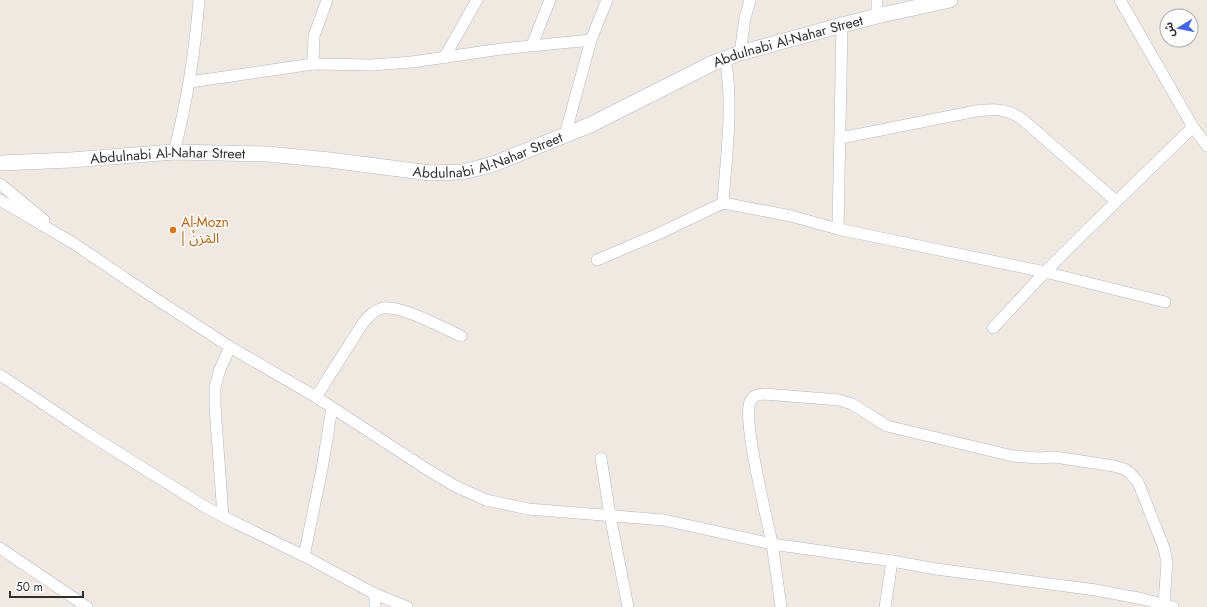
<svg xmlns="http://www.w3.org/2000/svg" width="1207" height="607" viewBox="0 0 1207 607" font-family="Jost,'Noto Sans Arabic',sans-serif">
	<rect width="100%" height="100%" fill="#efe9e1"/>
	<g fill="none" stroke-linecap="round" stroke-linejoin="round">
		<g stroke="#b4b7c1" stroke-width="12">
			<g id="street">
				<polyline points="327,0 314,36 313,64 372,65 412,62 501,49 591,40"/>
				<polyline points="877,0 877,16"/>
				<polyline points="1120,0 1193,127 1207,146"/>
				<polyline points="532,45 550,0"/>
				<polyline points="740,53 745,18 750,0"/>
				<polyline points="444,58 477,0"/>
				<polyline points="190,82 313,64"/>
				<polyline points="565,135 591,40 607,0"/>
				<path d="M841 138 976 111C995 109 1005 108 1022 119L1116 201"/>
				<path d="M174 152C187 102 195 52 199 0"/>
				<polyline points="0,184 44,220"/>
				<polyline points="0,200 73,243 147,293 230,347 316,397 428,470 455,486 486,500 528,509 664,520 772,544 892,561 936,569 1096,590 1143,599 1173,607"/>
				<path d="M723 203C726 155 734 105 725 58"/>
				<polyline points="838,229 842,25"/>
				<polyline points="597,260 658,234 723,203 791,216 838,229 1045,272 1165,302"/>
				<polyline points="993,328 1045,272 1084,233 1193,127"/>
				<polyline points="0,375 87,433 207,508 238,524 304,556 375,594 407,607"/>
				<path d="M316 397 363 323C369 316 374 310 383 308 401 305 443 328 461 336"/>
				<polyline points="601,458 610,515 628,607"/>
				<polyline points="223,516 215,407 215,387 220,369 230,347"/>
				<polyline points="0,548 87,607"/>
				<polyline points="304,556 322,469 332,408"/>
				<polyline points="375,607 375,594"/>
				<path d="M781 607C778 586 775 565 772 543 767 519 742 419 750 402 753 395 759 394 765 394L839 400 852 404 887 426 1013 456 1038 458 1055 457 1114 466 1124 469 1129 472 1138 482 1164 548 1167 562 1164 604"/>
				<polyline points="885,607 892,561"/>
			</g>
		</g>
		<g stroke="#b4b7c1" stroke-width="16">
			<g id="secondary">
				<path id="s1" d="M0 163 71 160 174 152 220 153 267 154 330 160 430 173 462 172 479 168 496 163 590 125 713 63 740 53 842 25 877 16 950 0"/>
			</g>
		</g>
		<use href="#street" stroke="#fff" stroke-width="11"/>
		<use href="#secondary" stroke="#fff" stroke-width="15"/>
	</g>
	<circle fill="#e8710a" stroke="#fff" stroke-width="1.5" cx="173" cy="230" r="4"/>
	<g text-anchor="middle" stroke-width="3" stroke-linejoin="round" paint-order="stroke">
		<g font-size="14" fill="#2e2e2e" stroke="#fff">
			<text dy="5" stroke="none"><textPath href="#s1" startOffset="816">Abdulnabi Al-Nahar Street</textPath></text>
			<text dy="5" stroke="none"><textPath href="#s1" startOffset="492">Abdulnabi Al-Nahar Street</textPath></text>
			<text dy="5" stroke="none"><textPath href="#s1" startOffset="168">Abdulnabi Al-Nahar Street</textPath></text>
		</g>
		<g font-size="14" fill="#c56008" stroke="#fff" text-anchor="start">
			<text x="181" y="227">Al-Mozn<tspan x="181" dy="16">| المٓزنْ</tspan></text>
		</g>
	</g>
	<g transform="translate(1179 28) rotate(260)"><circle r="19" fill="#ffffff" stroke="#ababab"/>
	<path d="M0-3L7 15L0 10L-7 15Z" fill="#4264fb"/>
	<text y="-6" font-size="11" font-weight="bold" text-anchor="middle" fill="#2e2e2e">ش</text>
	</g>
	<path d="M10 591v6h73v-6" fill="none" stroke="#2e2e2e" stroke-width="2"/>
	<text x="16" y="591" font-size="12" fill="#2e2e2e" stroke="#ffffff" stroke-width="3" paint-order="stroke">50 m</text>
</svg>
